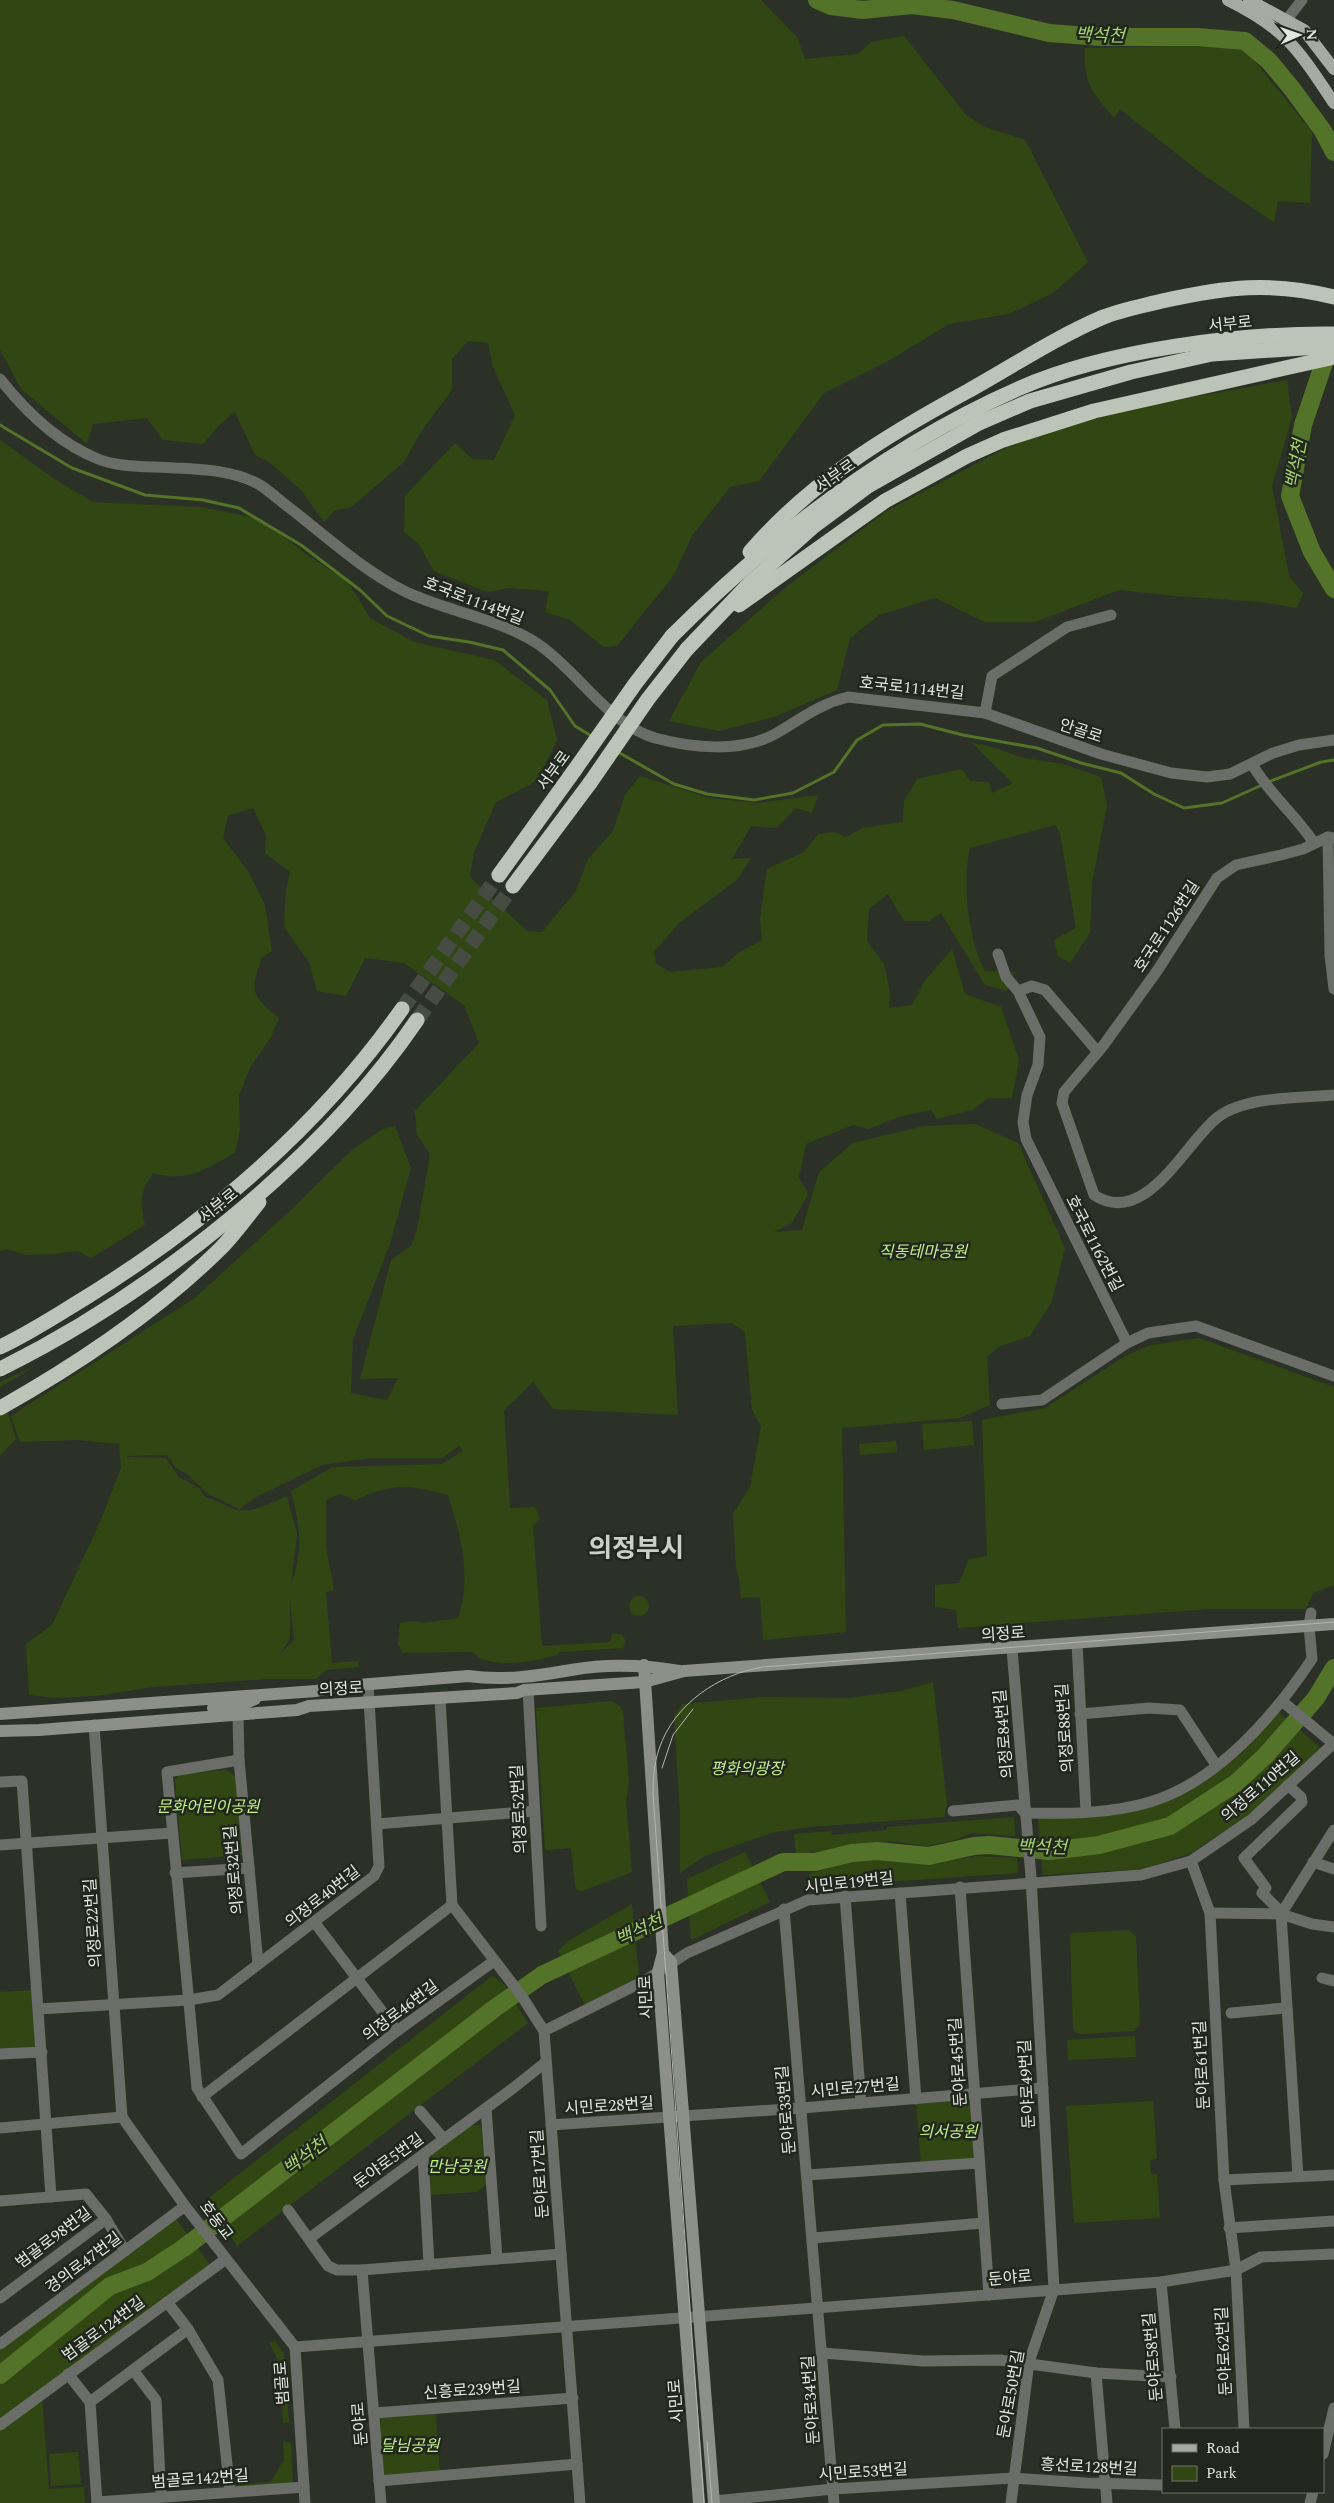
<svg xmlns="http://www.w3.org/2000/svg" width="1334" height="2503" viewBox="0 0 1334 2503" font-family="Spectral,'Noto Sans KR',serif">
	<rect width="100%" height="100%" fill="#2c3127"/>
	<g fill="#314713" fill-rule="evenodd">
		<polygon points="0,0 761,0 797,37 805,59 858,54 871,42 904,36 966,115 985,127 1025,140 1088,262 1053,293 1009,314 949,324 888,361 824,393 759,481 730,487 692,536 674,575 617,646 604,647 570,620 545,612 549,591 509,588 487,592 434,571 418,543 404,532 405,496 455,443 472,459 494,460 515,415 493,367 488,343 468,341 452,359 452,390 420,433 404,462 350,508 335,510 324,522 301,490 269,462 255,455 235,412 220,424 203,444 163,440 147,418 93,424 87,444 21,389 0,350"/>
		<path d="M1216 45 1232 46 1245 49 1312 132 1310 203 1278 201 1274 222 1201 173 1120 109 1114 118C1092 92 1083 83 1085 48Z"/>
		<polygon points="1287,380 1292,417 1272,486 1289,576 1303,593 1297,608 1262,602 1175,596 1119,590 1035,622 985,622 935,598 879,615 850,638 837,690 774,717 719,731 669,721 701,662 786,587 885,512 1053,423"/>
		<path d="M0 440 53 478 93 502 201 507 261 519 303 552 348 582 370 618 414 642 494 660 547 700 557 740 537 781 496 802 474 852 470 877 527 931 542 932 576 891 588 859 613 831 625 795 640 776 709 798 758 803 818 795 812 813 796 808 776 828 751 826 732 859 751 858 738 879 679 923 654 952 656 964 670 972 722 967 740 952 762 940 760 919 767 869 804 852 818 834 834 832 846 837 863 828 903 822 904 801 917 779 962 769 970 781 989 782 992 793 1013 783 972 743 992 747 1023 758 1063 764 1101 777 1107 805 1092 883 1090 933 1070 963 1058 956 1054 940 1076 928 1060 833 1055 825 970 848C962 882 968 940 985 971L1015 972 1007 991 985 985 941 913 929 921H904L888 894 869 909 867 941 884 964 890 991 889 1008 912 1005 924 982 952 949 965 994 1001 1007 1019 1060 1012 1098H988L972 1110 937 1119 931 1110 898 1117 869 1129 853 1125 806 1144 799 1177 808 1194 792 1223 774 1232 802 1230 819 1172 853 1143 924 1126 975 1124 1018 1143 1065 1248 1052 1301 1030 1336 998 1347 987 1357 990 1405 960 1418 842 1428 846 1632 763 1640 760 1597 741 1598 739 1577 736 1569 733 1514 750 1487 761 1426 752 1410 745 1332 731 1323 673 1326 678 1415 553 1409 533 1382 504 1410 510 1508 535 1507 540 1519 533 1526 542 1646 610 1642 612 1634H621L626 1641 623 1648 559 1652 558 1655C533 1661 493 1671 472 1652L403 1653 398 1645 400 1623 413 1621 425 1623 458 1618C472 1578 461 1535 448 1495 408 1484 394 1483 355 1500L340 1494 326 1500V1546L334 1590 326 1592 332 1663 358 1661 359 1667 326 1670 316 1679H267L154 1687 96 1696 56 1698 29 1695 26 1644 52 1625 60 1608 101 1520 121 1468 119 1444 77 1440 20 1442 11 1416 195 1298 293 1208 353 1149 383 1129 395 1126 411 1168 390 1244 353 1339 351 1393 387 1400 398 1378 360 1379 391 1260 411 1246 417 1229 430 1154 417 1135 415 1111 479 1043 464 1005 404 963 365 958 346 996 317 991 309 962 284 927 286 890 290 872 265 853 266 835 253 808 228 816 223 838 248 871 265 905 272 951 262 957C250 993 250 993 279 1018L271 1037 251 1066 239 1095 240 1129 235 1153C206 1169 187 1183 153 1173 139 1194 140 1200 145 1225L91 1258 78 1251 53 1254 25 1255 7 1249 0 1251ZM459 1446 463 1451 442 1464 333 1467 291 1491C300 1525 304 1551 291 1584L297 1534 287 1496C273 1502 254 1513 238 1510 227 1508 218 1499 206 1498L199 1488 179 1477 166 1458 129 1457 128 1459 127 1456 167 1455 176 1468 187 1474 207 1493 239 1509 256 1497 322 1465 371 1458H442ZM290 1599 294 1640 280 1654 290 1639Z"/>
		<polygon points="1199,1338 1334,1387 1334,1585 1313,1593 1306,1609 1209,1609 958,1628 956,1610 935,1607 935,1585 959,1583 969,1559 987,1556 982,1420 1045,1408 1125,1356 1151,1345"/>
		<polygon points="39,1364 0,1387 0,1382"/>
		<polygon points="8,1412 16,1439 0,1456 0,1416"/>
		<polygon points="972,1421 974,1445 924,1450 922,1424"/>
		<polygon points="896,1441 897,1452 860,1455 859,1444"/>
		<circle cx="639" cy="1606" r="10"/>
		<polygon points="933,1682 947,1804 944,1817 811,1827 775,1832 705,1856 680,1873 680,1814 674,1716 683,1704 762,1697 849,1698 901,1691"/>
		<polygon points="612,1701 620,1706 623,1713 629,1782 626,1801 632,1872 582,1891 577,1890 575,1885 571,1848 545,1850 536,1708"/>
		<polygon points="1278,1712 1322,1749 1252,1813 1191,1853 1143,1869 1043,1875 1038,1819 1138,1809 1209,1779 1242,1753"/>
		<polygon points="226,1770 236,1777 242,1855 182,1860 175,1781 179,1774"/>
		<polygon points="1014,1817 1015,1836 972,1833 954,1840 928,1846 891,1841 852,1844 833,1850 796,1854 794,1834 831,1831 832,1835 887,1830 887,1827"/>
		<polygon points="745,1852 770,1902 691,1940 687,1879"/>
		<polygon points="976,1856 1017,1858 1018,1873 857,1884 811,1890 809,1874 851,1861 873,1859 930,1865"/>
		<polygon points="632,1904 639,1977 585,2005 558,1951 568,1941"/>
		<polygon points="1129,1930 1136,1937 1140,2024 1134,2031 1080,2034 1075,2032 1073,2028 1070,1936 1073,1933"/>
		<polygon points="492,1976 503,1983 528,2023 237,2246 206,2200"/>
		<polygon points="33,1990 37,2043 33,2047 0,2050 0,1992"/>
		<polygon points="1135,2036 1136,2057 1068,2060 1067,2040"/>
		<polygon points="975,2094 979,2163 921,2166 916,2099"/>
		<polygon points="1153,2101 1157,2159 1150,2160 1151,2174 1157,2174 1160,2218 1074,2223 1066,2106"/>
		<polygon points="466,2124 481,2125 486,2184 478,2192 430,2195 427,2155"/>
		<polygon points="176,2219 211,2266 0,2422 0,2350"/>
		<polygon points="275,2341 284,2354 289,2422 283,2423 278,2361 270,2343"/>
		<polygon points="42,2399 49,2489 84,2487 85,2503 0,2503 0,2431"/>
		<polygon points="436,2414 440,2473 384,2478 380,2418"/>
		<polygon points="283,2441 291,2443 293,2484 233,2489 233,2485 271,2482 284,2459"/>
		<polygon points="78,2452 81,2484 51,2486 49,2454"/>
	</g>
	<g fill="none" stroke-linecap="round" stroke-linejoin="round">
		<g stroke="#527328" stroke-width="3">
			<polyline points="0,425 72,468 145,495 203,500 239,508 301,545 360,590 387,616 429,636 469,642 503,650 550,690 575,726 593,737"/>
			<polyline points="618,752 674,784 707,794 754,800 793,793 834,772 857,740 883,725 920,724 963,735 1037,748 1081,763 1121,773 1154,794 1184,808 1222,803 1262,785"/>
			<polyline points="1268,782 1321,762 1334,760"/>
		</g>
		<g stroke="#527328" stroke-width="18">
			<polyline points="817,0 831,6 863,10 912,5 953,10 1049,33 1101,37 1198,37 1245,41 1269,61 1293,90 1323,131 1334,152"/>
			<polyline points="1330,345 1303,425 1290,496 1312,552 1334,589"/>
			<polyline points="0,2375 110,2286 147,2272 185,2247 495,2008 542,1975 783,1862 815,1862 852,1853 877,1851 929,1856 974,1846 989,1845 1049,1851 1099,1845 1170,1826 1236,1783 1265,1756 1316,1698 1334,1668"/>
		</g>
		<g stroke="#474c43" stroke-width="15" stroke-dasharray="15 8" stroke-linecap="butt">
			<polyline points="402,1009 499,875"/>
			<polyline points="417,1020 513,886"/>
		</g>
		<g stroke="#6a6d68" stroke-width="11">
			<polyline points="1285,22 1302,0"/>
			<path d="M0 379C26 412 58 443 98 459 120 468 151 466 175 468 203 469 236 471 260 485 271 492 281 502 291 509 328 538 365 572 406 592 449 612 498 618 538 644 578 671 608 724 655 738 692 748 740 753 775 734 801 719 819 704 848 697L985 713 1101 754 1171 773 1207 777 1230 774 1273 753 1299 745 1334 740"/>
			<polyline points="985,713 992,676 1067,627 1111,615"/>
			<path d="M1252 764C1269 794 1295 814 1314 843"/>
			<polyline points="1328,837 1330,955 1334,989"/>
			<path d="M1334 838 1328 837 1303 849 1281 855 1236 865 1217 878 1157 971 1103 1046 1064 1092 1062 1103 1094 1195C1146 1229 1186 1141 1218 1117 1246 1096 1300 1098 1334 1095"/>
			<polyline points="998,954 1006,977 1018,991 1040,1037 1038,1065 1027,1095 1023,1122 1026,1139 1127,1343 1148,1333 1196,1326 1334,1376"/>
			<polyline points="1018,991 1032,986 1045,990 1098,1052"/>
			<polyline points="1002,1404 1042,1400 1127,1343"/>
			<polyline points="1077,1644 1086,1811"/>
			<polyline points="528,1690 541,1926"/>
			<polyline points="440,1699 452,1905 521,1995 544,2031 580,2503"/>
			<polyline points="1283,1702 1334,1744"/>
			<polyline points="238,1714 239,1760 258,1964"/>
			<polyline points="1080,1714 1149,1708 1180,1710 1216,1765"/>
			<polyline points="94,1725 122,2117"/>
			<polyline points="239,1760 167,1772 197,2088 241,2154 397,2031 494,1961"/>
			<polyline points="0,1782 22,1781 51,2197"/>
			<path d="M953 1811 1018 1805 1025 1813C1066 1814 1110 1814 1150 1802 1217 1782 1274 1716 1312 1659L1309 1626 1311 1613"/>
			<polyline points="377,1824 534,1811"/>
			<polyline points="0,1845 172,1833"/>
			<polyline points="1191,1861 1210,1913 1224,2180 1236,2270 1244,2429"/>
			<polyline points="1313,1862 1334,1869"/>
			<polyline points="175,1873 249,1868"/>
			<polyline points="960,1887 989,2295"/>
			<polyline points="900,1893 916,2099"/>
			<polyline points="845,1896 861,2103"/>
			<polyline points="784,1909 834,2503"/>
			<polyline points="1281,1912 1262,1893 1266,1888 1244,1858 1302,1802 1301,1797 1288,1785"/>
			<polyline points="1210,1913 1281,1914 1312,1924 1334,1927"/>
			<polyline points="315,1923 397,2031"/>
			<polyline points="1322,1978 1334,1981"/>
			<polyline points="39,2009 189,2000 218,1995 374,1876 379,1866 368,1684"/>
			<polyline points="1231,2013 1285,2008"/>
			<polyline points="544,2031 646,1980 687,1953 808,1900 1141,1875 1191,1861 1252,1819 1334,1743"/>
			<polyline points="0,2054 42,2052"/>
			<polyline points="202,2097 452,1905"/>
			<polyline points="486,2108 497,2259"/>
			<polyline points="420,2111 444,2139"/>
			<polyline points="122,2117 185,2206 295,2347 305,2503"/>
			<polyline points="551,2125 802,2108 1043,2088"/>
			<polyline points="0,2128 122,2117"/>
			<polyline points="423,2155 429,2265"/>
			<polyline points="807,2175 979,2163"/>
			<polyline points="1298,2176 1281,1914 1334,1830"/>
			<polyline points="1224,2180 1334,2175"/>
			<polyline points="0,2201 86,2194 106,2219 0,2298"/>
			<polyline points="288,2210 328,2266 337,2270 362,2270 561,2254"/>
			<polyline points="106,2219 125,2251"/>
			<polyline points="1229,2228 1334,2221"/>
			<polyline points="310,2238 512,2089 546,2062"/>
			<polyline points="813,2238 983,2223"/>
			<polyline points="362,2270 381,2503"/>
			<polyline points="1161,2282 1175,2429"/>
			<polyline points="167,2302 188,2329 218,2380 230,2492"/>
			<polyline points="0,2344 185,2206"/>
			<polyline points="295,2347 1161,2282 1236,2270 1261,2257 1334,2254"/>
			<polyline points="823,2353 923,2361 1000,2360 1096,2373 1171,2377"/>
			<polyline points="133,2370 156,2400 161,2497"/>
			<polyline points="1096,2373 1107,2503"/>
			<polyline points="68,2374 90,2402 97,2503"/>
			<polyline points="90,2402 188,2329"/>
			<polyline points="374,2413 573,2398"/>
			<polyline points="0,2425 226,2259"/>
			<polyline points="1323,2454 1334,2408"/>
			<polyline points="379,2481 577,2464"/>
			<polyline points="714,2501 833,2489 1013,2478 1086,2483 1163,2485"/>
			<polyline points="97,2502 304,2487"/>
			<polyline points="1011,2503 1029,2362 1054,2289 1031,1877 1012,1649"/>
			<polyline points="1310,2503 1313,2492"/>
		</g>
		<g stroke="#8c9088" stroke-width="12">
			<polyline points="644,1665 663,1953 658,1972 699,2503"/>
			<polyline points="225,1711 216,1711 213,1708 241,1705 255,1699"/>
			<path d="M0 1714 316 1691 334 1687 468 1676C503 1681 537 1676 571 1670 606 1664 644 1665 679 1671"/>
			<polyline points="0,1731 39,1730 297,1710 309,1706 517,1693 524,1690 644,1682 684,1671 1334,1624"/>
			<polyline points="663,1953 671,1962 714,2503"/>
		</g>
		<g stroke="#a5aba0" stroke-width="12">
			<path d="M1228 0C1287 29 1299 51 1334 103"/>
			<polyline points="1249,0 1304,30 1334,69"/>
		</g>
		<g stroke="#bcc3b7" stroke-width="15">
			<path d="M750 552C811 481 887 435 968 391 1011 367 1055 338 1101 318 1120 310 1142 306 1162 301 1226 287 1270 281 1334 297"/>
			<polyline points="739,605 885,501 967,456 1003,440 1094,411 1334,357"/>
			<path d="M672 636C772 536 890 445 1020 388 1106 350 1240 333 1334 334"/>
			<polyline points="687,649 751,582 814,526 868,486 979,423 1030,401 1131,372 1212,354 1334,346"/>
			<polyline points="499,875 574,771"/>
			<polyline points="513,886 590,783"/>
			<path d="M0 1347C30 1333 57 1315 85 1298 206 1223 320 1126 402 1009"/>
			<path d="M0 1369C152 1294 321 1161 417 1020"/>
			<path d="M0 1408C78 1364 156 1312 220 1249 234 1235 246 1218 259 1202"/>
		</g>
		<g stroke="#b3b7af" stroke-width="1">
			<polyline points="662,1768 673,1735 693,1709"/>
			<polyline points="707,2441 712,2503"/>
			<path d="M704 2503 653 1794C653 1779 654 1764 659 1749 674 1704 719 1674 763 1667L1334 1622"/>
		</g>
		<g stroke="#bcc3b7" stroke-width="15">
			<polyline points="574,771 635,684 672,636"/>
			<polyline points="590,783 648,699 687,649"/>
		</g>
	</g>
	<g text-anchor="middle" stroke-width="5" stroke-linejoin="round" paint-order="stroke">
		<g font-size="16" fill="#e2e6df" stroke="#22271d">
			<text transform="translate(1230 323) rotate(-6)" y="6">서부로</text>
			<text transform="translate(835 475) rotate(-35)" y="6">서부로</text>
			<text transform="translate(474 600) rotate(21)" y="6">호국로1114번길</text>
			<text transform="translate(912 687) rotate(6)" y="6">호국로1114번길</text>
			<text transform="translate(1081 730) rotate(18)" y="6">안골로</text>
			<text transform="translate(553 770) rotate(-54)" y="6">서부로</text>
			<text transform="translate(1166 926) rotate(-57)" y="6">호국로1126번길</text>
			<text transform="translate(218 1205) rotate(-39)" y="6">서부로</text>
			<text transform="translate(1095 1243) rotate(63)" y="6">호국로1162번길</text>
			<text transform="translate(1003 1633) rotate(-4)" y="6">의정로</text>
			<text transform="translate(341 1688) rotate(-3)" y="6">의정로</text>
			<text transform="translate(1064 1728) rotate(-94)" y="6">의정로88번길</text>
			<text transform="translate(1003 1734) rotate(-95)" y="6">의정로84번길</text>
			<text transform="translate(1260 1786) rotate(-41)" y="6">의정로110번길</text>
			<text transform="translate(518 1809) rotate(-93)" y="6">의정로52번길</text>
			<text transform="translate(233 1870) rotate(-95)" y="6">의정로32번길</text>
			<text transform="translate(849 1882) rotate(-6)" y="6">시민로19번길</text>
			<text transform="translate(322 1896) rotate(-38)" y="6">의정로40번길</text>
			<text transform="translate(92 1923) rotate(-94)" y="6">의정로22번길</text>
			<text transform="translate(645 1997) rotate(-92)" y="6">시민로</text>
			<text transform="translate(400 2010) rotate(-37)" y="6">의정로46번길</text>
			<text transform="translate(957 2062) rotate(-94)" y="6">둔야로45번길</text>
			<text transform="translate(1201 2065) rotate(-93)" y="6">둔야로61번길</text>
			<text transform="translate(1026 2084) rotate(-93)" y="6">둔야로49번길</text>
			<text transform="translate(855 2087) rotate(-5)" y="6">시민로27번길</text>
			<text transform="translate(609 2105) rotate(-4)" y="6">시민로28번길</text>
			<text transform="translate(785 2110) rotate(-95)" y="6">둔야로33번길</text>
			<text transform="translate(388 2160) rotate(-36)" y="6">둔야로5번길</text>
			<text transform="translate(539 2174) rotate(-94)" y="6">둔야로17번길</text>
			<text transform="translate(217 2220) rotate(53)" y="6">호동교</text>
			<text transform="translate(53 2237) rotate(-37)" y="6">범골로98번길</text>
			<text transform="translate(83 2262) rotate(-37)" y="6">경의로47번길</text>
			<text transform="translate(1010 2277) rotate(-5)" y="6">둔야로</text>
			<text transform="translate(103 2328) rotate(-36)" y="6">범골로124번길</text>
			<text transform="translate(1223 2351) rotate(-93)" y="6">둔야로62번길</text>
			<text transform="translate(1152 2357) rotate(-95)" y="6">둔야로58번길</text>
			<text transform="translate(281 2383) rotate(-94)" y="6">범골로</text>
			<text transform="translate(472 2389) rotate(-4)" y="6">신흥로239번길</text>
			<text transform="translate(1010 2394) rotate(-80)" y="6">둔야로50번길</text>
			<text transform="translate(810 2400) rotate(-94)" y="6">둔야로34번길</text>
			<text transform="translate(675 2401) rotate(-94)" y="6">시민로</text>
			<text transform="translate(359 2424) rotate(-95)" y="6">둔야로</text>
			<text transform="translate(1089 2466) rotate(3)" y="6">흥선로128번길</text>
			<text transform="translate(863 2471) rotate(-4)" y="6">시민로53번길</text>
			<text transform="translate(200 2478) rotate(-4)" y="6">범골로142번길</text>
		</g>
		<g font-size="16" font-style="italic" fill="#beef89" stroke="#22271d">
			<text x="923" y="1257">직동테마공원</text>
			<text x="747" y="1774">평화의광장</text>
			<text x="208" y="1812">문화어린이공원</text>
			<text x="948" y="2137">의서공원</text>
			<text x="457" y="2172">만남공원</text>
			<text x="410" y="2451">달님공원</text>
		</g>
		<g font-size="18" font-style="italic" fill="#a5d570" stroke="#22271d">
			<text transform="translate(1100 35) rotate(2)" y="6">백석천</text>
			<text transform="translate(1296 464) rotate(-80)" y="6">백석천</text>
			<text transform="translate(1042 1847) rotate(1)" y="6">백석천</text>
			<text transform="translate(639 1930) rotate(-25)" y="6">백석천</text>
			<text transform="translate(305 2156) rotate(-37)" y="6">백석천</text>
		</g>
		<g font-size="26" font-weight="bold" fill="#cad0c4" stroke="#22271d">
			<text x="636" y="1557">의정부시</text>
		</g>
	</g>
	<rect x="1162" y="2428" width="162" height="65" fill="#22271d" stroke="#6f736b"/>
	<rect x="1172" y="2444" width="25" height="8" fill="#a5aba0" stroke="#6f736b"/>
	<text x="1206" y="2453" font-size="15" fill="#e2e6df">Road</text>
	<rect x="1172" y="2466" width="25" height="15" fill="#314713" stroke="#6f736b"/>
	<text x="1206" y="2478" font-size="15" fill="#e2e6df">Park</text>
	<g transform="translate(1299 35) rotate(88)" stroke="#22271d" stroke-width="4" paint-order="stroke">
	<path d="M0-4L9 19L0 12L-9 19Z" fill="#e2e6df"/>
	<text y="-8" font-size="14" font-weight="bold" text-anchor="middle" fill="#e2e6df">N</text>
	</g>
</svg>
